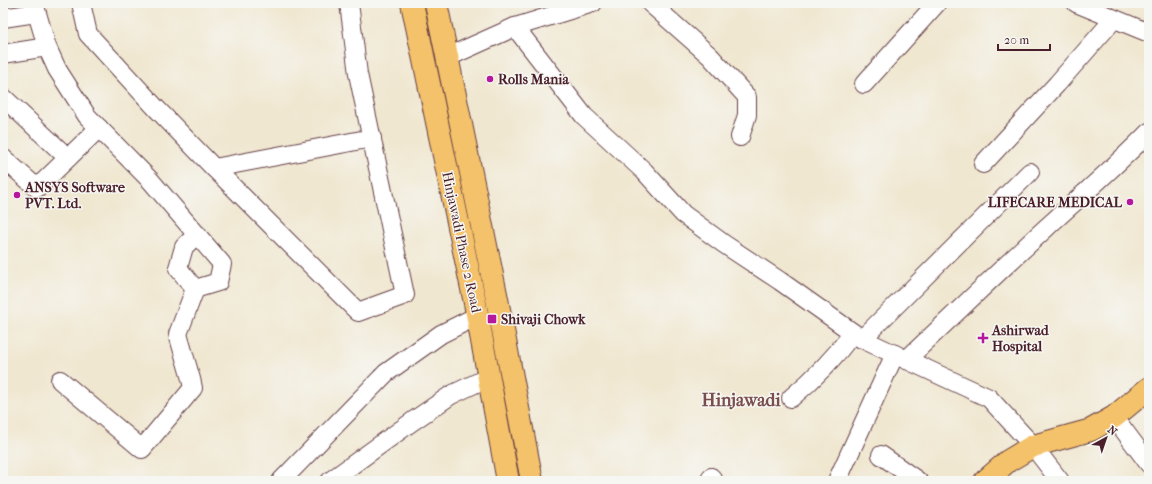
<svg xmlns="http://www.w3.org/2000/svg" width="1152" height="484" viewBox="0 0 1152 484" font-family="'IM FELL French Canon',serif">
	<rect width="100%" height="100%" fill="#f6f6f2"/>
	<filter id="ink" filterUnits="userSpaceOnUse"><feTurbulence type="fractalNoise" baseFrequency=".025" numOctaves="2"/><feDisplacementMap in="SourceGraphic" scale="8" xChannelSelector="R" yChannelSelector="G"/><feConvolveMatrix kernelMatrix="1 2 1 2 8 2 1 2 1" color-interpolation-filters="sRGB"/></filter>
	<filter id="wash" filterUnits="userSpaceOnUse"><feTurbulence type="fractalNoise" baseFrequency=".012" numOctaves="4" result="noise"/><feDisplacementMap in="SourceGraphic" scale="16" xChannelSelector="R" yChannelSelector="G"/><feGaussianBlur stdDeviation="0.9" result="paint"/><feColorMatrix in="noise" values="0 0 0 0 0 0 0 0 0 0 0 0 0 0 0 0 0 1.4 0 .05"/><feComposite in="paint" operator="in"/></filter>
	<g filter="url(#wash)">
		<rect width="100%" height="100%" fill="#f0e7d0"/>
	</g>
	<g filter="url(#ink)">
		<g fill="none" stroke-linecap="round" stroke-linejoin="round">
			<g stroke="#633d44" stroke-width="20">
				<g id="minor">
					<polyline points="34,3 47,47 57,69 87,116 151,181 222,264 218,282 195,289 178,268 184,247 197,234"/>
					<polyline points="81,3 88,34 156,108 214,168"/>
					<polyline points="349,3 358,74 405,295 358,312 214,168 372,138"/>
					<polyline points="650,3 710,56 747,97 747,115 740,137"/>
					<polyline points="1076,3 1149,33"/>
					<polyline points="3,18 36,13"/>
					<polyline points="515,27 584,116 644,171 683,214 724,244 780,281 862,339 989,398 1033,446 1060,481"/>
					<polyline points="3,54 47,47"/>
					<polyline points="448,57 515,27 593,3"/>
					<polyline points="864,84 937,3"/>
					<polyline points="3,97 68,158"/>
					<polyline points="3,158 37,188 99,128"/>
					<polyline points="983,164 1057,84 1114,19"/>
					<polyline points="862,339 1030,172"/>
					<path d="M906 360C953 316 999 271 1046 228 1081 196 1116 166 1149 132"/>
					<polyline points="60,380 142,449 193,388 191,379 178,334 195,289"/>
					<path d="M791 398C815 378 835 357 853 333"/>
					<polyline points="1114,417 1149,464"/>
					<polyline points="881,455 918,481"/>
					<polyline points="711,477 714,481"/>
					<polyline points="281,481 386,373 441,334 477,316"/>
					<polyline points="330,481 413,421 451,395 489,377"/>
					<polyline points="837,481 895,354"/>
				</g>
			</g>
			<g stroke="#633d44" stroke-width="24">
				<g id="major">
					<polyline points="412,3 475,303 508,481"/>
					<polyline points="436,3 497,299 532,481"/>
					<polyline points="985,481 1008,461 1033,446 1091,430 1114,417 1149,388"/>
				</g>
			</g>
			<use href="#minor" stroke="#fff" stroke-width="18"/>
			<use href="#major" stroke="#f4c26a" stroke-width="22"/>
		</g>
	</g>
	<g fill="#b5179e" stroke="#f6f6f2" stroke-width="1.5">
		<circle cx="490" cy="79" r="4"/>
		<circle cx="17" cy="195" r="4"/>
		<circle cx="1130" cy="202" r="4"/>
		<rect x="487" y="314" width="10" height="10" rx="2"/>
		<path d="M981 332h4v4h4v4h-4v4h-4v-4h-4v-4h4z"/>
	</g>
	<g text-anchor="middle" stroke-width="3" stroke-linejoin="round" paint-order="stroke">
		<g font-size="14" font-weight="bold" fill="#4a1f2b" stroke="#f6f6f2" text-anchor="start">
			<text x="498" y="84">Rolls Mania</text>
			<text x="25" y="192">ANSYS Software<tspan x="25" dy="16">PVT. Ltd.</tspan></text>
			<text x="1122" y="207" text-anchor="end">LIFECARE MEDICAL</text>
			<text x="501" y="324">Shivaji Chowk</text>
			<text x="992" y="335">Ashirwad<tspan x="992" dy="16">Hospital</tspan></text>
		</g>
		<g font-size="14" fill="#4a1f2b" stroke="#f6f6f2">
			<text transform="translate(462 242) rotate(78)" y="5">Hinjawadi Phase 2 Road</text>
		</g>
		<g font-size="18" font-weight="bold" fill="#7b4e4e" stroke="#f6f6f2">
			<text x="741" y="406">Hinjawadi</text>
		</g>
	</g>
	<rect width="1152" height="484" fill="none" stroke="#f6f6f2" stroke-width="16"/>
	<g transform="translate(1106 438) rotate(40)" stroke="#f6f6f2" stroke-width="3" paint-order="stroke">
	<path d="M0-3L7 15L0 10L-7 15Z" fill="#4a1f2b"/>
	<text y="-6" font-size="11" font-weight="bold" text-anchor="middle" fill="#4a1f2b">N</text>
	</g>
	<path d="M998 44v6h52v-6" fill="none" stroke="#4a1f2b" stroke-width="2"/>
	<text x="1004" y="44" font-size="12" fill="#4a1f2b" stroke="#f6f6f2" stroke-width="3" paint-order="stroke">20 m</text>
</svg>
